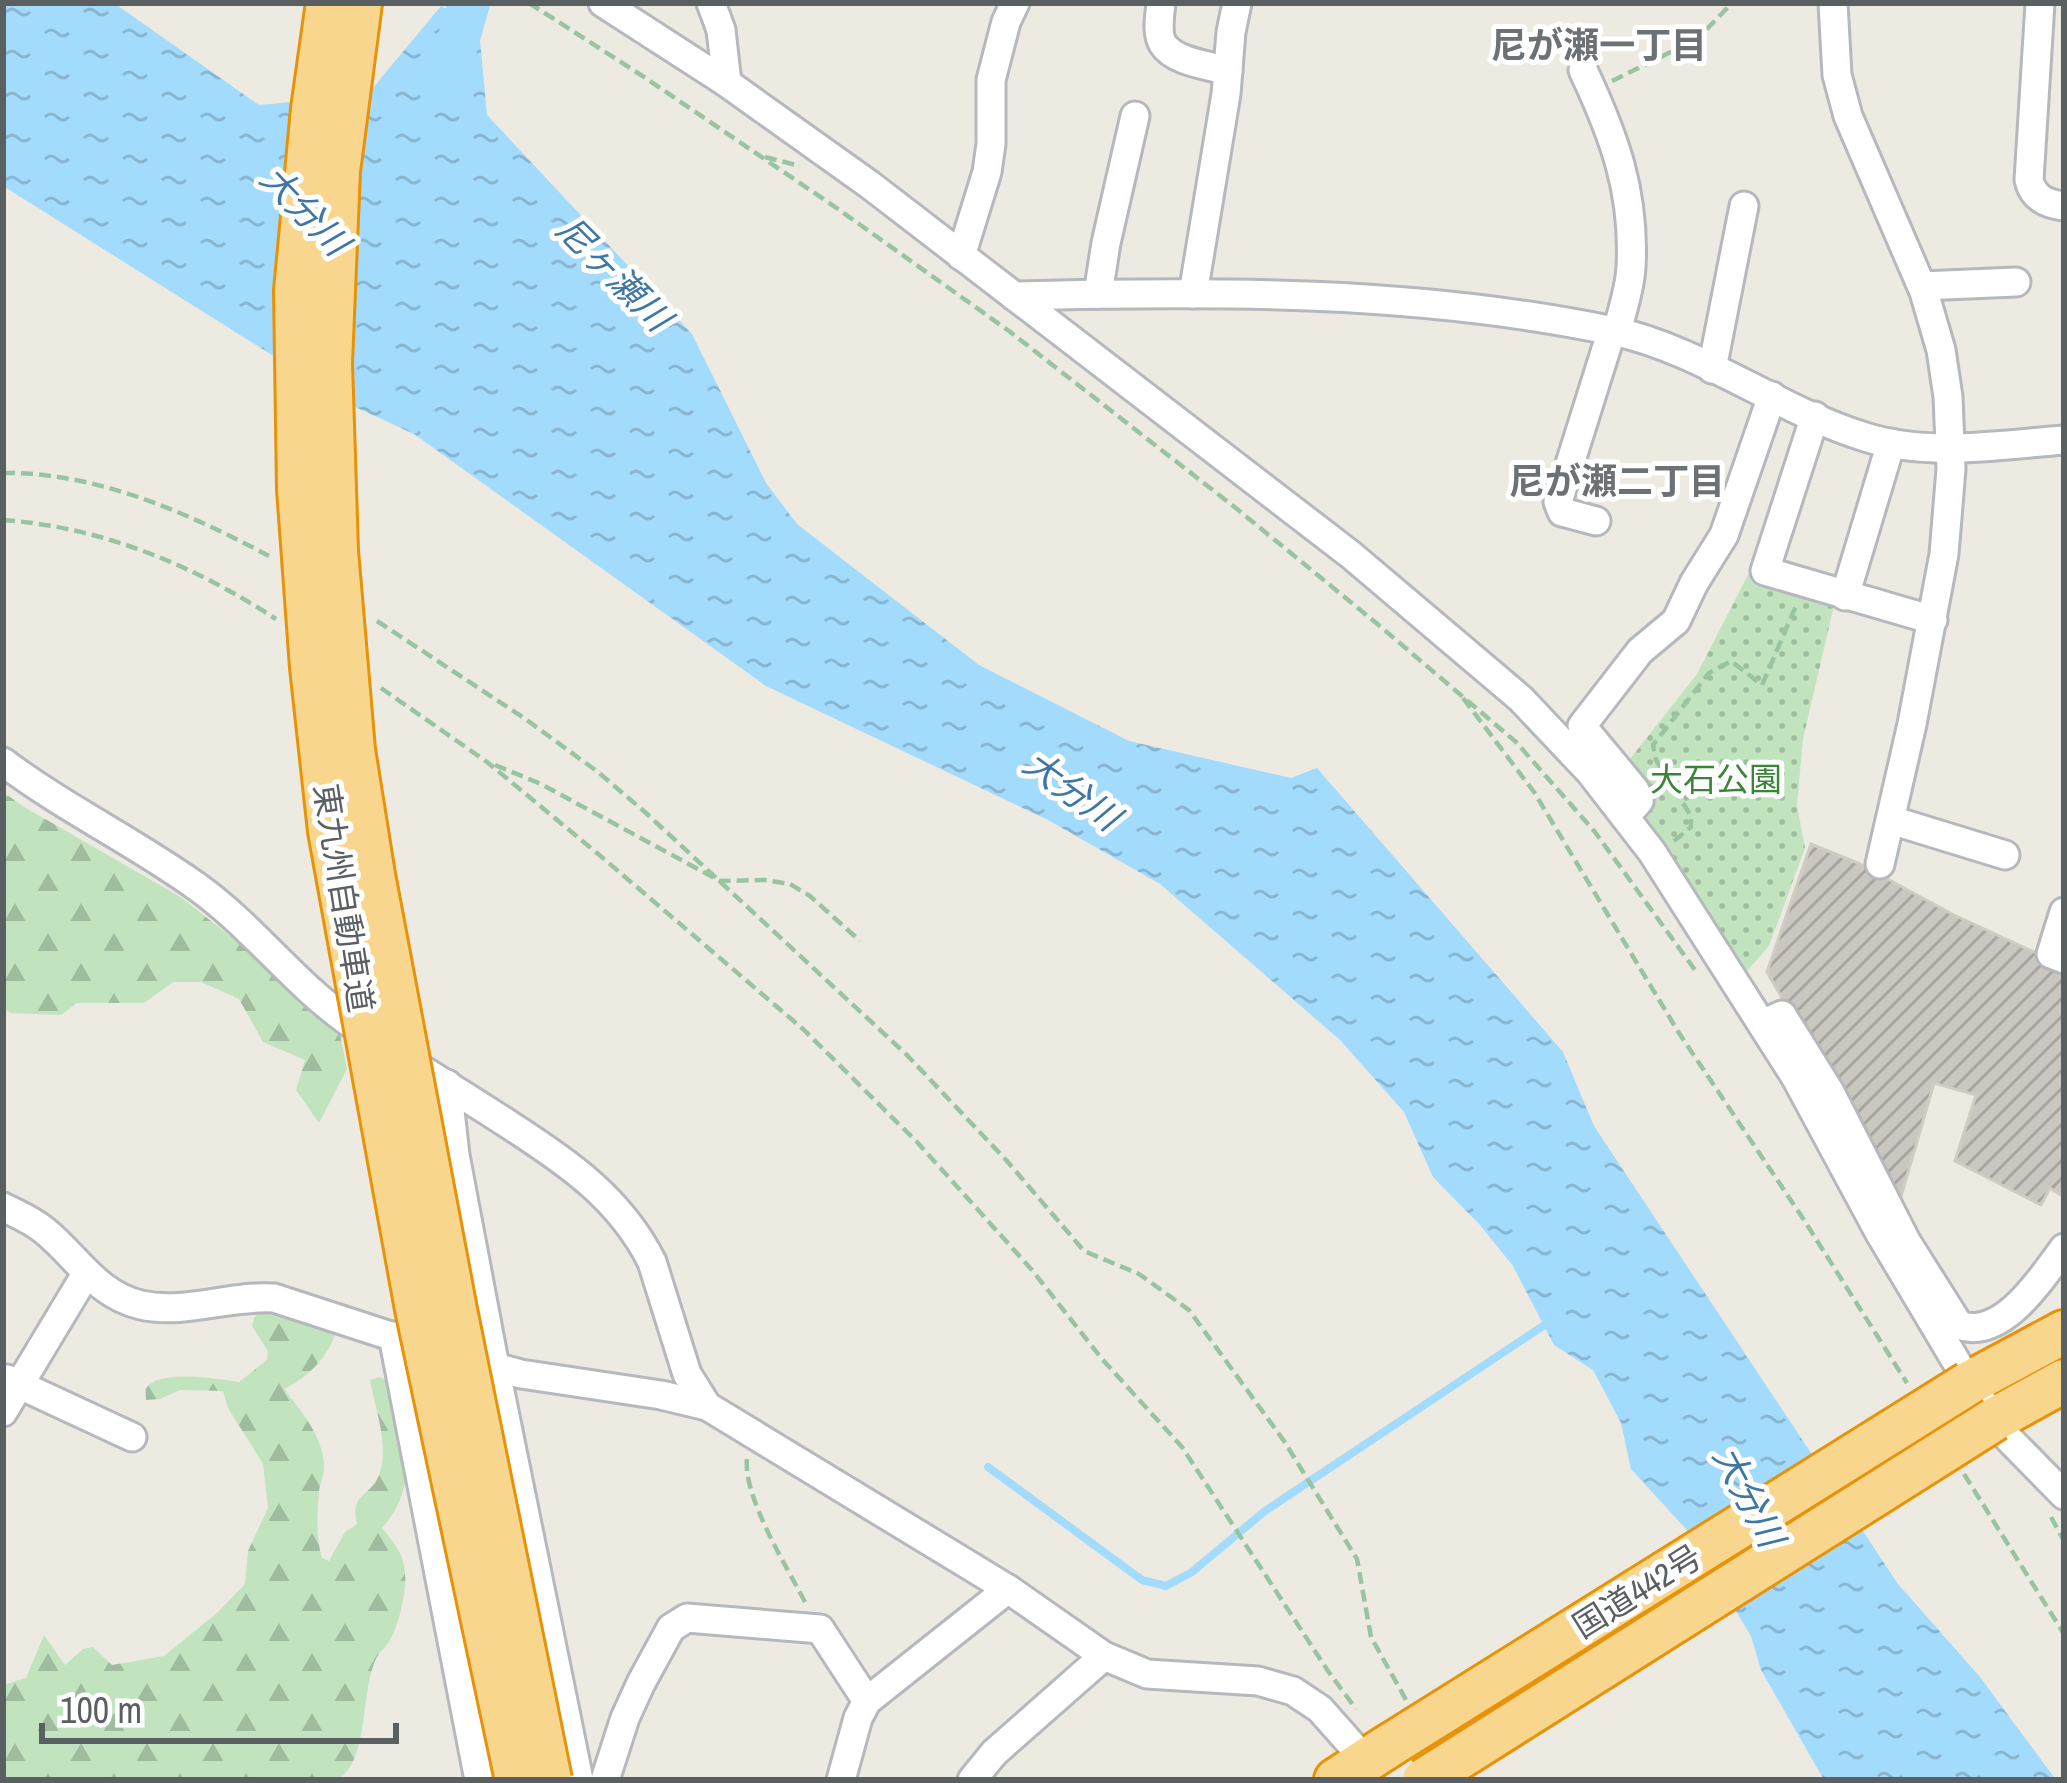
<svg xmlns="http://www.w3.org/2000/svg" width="2067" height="1783" viewBox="0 0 2067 1783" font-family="'Archivo Narrow','Noto Sans JP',sans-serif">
	<defs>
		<pattern id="forest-firs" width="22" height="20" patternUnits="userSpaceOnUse" patternTransform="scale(3)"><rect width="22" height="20" fill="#c1e4bf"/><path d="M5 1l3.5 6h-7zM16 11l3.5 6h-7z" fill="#a0bc9f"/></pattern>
		<pattern id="park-dots" width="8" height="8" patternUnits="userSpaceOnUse" patternTransform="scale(3)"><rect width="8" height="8" fill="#c1e4bf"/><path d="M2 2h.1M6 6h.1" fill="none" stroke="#a0bc9f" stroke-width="1.8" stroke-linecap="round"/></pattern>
		<pattern id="water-ripples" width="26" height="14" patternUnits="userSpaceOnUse" patternTransform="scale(3)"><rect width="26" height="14" fill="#a3dbfc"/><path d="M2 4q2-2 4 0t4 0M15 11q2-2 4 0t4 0" fill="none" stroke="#88b5cf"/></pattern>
		<pattern id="building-hatch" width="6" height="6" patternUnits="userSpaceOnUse" patternTransform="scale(3)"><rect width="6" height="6" fill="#cac7c1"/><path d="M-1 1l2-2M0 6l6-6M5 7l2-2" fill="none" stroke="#a7a5a0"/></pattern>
	</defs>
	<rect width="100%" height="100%" fill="#edeae2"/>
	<g fill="url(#forest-firs)">
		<polygon points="3,792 21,805 182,898 270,968 339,1029 347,1069 319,1123 296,1090 305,1060 263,1042 239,999 201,982 173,982 144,1003 77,1003 61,1015 10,1013 3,1007"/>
		<path d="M263 1306 336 1330C331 1355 306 1379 284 1389 301 1411 322 1435 324 1464 325 1474 320 1482 319 1492 317 1512 316 1539 322 1558L329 1561 345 1532 357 1524C349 1493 371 1497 379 1475 390 1448 375 1408 370 1380L380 1377 391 1382C402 1436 423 1483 382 1528 399 1549 407 1558 405 1587 403 1605 398 1626 389 1642 386 1647 380 1651 377 1657 360 1688 370 1762 337 1780H3V1685L26 1678 44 1635 65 1665 83 1649 93 1647 112 1665 164 1656 218 1612 245 1584 248 1551 268 1508 263 1464 228 1408 223 1391 180 1390 160 1399 146 1400C146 1396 145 1392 146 1389 157 1368 220 1379 239 1382L267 1360 268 1351 252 1326 254 1318Z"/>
	</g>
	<polygon fill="url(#park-dots)" points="1750,571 1836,597 1803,739 1797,805 1805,848 1769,946 1746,972 1664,844 1625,789 1626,764 1697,674"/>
	<polygon fill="url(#water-ripples)" points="3,3 114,3 259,105 367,95 441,6 479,29 487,115 692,334 766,483 797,524 979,665 1129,741 1291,778 1317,768 1563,1052 1594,1126 1898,1584 1980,1677 2056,1780 1824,1780 1761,1670 1751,1636 1686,1529 1631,1469 1621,1423 1593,1370 1554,1345 1513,1266 1480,1225 1433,1177 1404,1112 1340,1040 1160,884 1048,820 766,686 414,434 353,406 3,186"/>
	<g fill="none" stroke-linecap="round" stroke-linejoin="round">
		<polyline stroke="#a3dbfc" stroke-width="8" points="988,1467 1142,1580 1166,1586 1192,1572 1265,1511 1549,1322"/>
		<polyline stroke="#a3dbfc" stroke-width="42" points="453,72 455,52 469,3"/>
	</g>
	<polygon fill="url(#building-hatch)" stroke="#d1cbc1" stroke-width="3" points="1811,844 1858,863 1954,915 2064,966 2064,1197 2050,1188 2041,1205 1955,1161 1976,1095 1934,1083 1898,1207 1863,1139 1767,972"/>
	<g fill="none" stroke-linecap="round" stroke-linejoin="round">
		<g stroke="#b5b8bc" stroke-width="33">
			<g id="minor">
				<polyline points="603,3 727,83 870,185 1351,555 1521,699 1590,772 1652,852 1796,1078 1879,1232 1969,1383 2009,1439 2064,1495"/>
				<polyline points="711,3 721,30 727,83"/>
				<path d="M1161 3C1160 15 1156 33 1163 44 1174 62 1209 65 1228 71"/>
				<polyline points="1833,3 1837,75 1848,116 1924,292 1941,350 1948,397 1951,469 1944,554 1912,724 1880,864"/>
				<path d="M2040 3 2029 180C2033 198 2047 204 2064 206"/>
				<path d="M1583 70C1614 136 1635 192 1631 267 1630 289 1622 311 1617 331"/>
				<polyline points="961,256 987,172 991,144 991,80 1006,22 1015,3"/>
				<polyline points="1922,286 2016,282"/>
				<polyline points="1098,294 1106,243 1135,116"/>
				<polyline points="1193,294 1226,94 1231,32 1237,3"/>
				<path d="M1014 296C1213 291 1417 290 1613 331 1700 349 1780 411 1865 437 1928 457 1999 445 2064 440"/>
				<polyline points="1712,369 1744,206"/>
				<polyline points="1815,416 1765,571 1933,620"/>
				<polyline points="1596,521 1562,512 1558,502 1612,330"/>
				<polyline points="1845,596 1891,443"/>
				<path d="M3 762C64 808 133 841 196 886 251 925 291 980 346 1020 399 1057 455 1089 508 1124 567 1162 620 1198 652 1262L687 1374 707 1406 1008 1589 1104 1656 1147 1674 1258 1681 1293 1691 1320 1709 1366 1761"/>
				<polyline points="1625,817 1639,801 1635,790 1582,726 1640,651 1676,621 1694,583 1724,535 1772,396"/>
				<polyline points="1891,820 2005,855"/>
				<polyline points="2064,912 2051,954 2064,959"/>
				<path d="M1762 1024 1782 1015 1830 1092 1906 1241 1959 1325C2002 1341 2042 1278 2064 1248"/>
				<polyline points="447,1084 455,1155 495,1367 579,1780"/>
				<path d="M3 1207C17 1214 32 1220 45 1231 77 1257 97 1295 141 1305 185 1315 230 1295 274 1298L443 1353 521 1374 661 1395 707 1406"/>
				<polyline points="393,1336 479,1780"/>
				<polyline points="7,1379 132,1437"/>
				<polyline points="3,1412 86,1274"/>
				<polyline points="605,1780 625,1718 641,1683 671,1628 687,1618 820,1629 867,1701"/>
				<polyline points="841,1780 858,1718 867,1701 1008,1589"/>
				<polyline points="972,1780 994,1753 1104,1656"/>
			</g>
		</g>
		<g stroke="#e79208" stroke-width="48">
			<g id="highway">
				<polyline points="1969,1383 2064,1332"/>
				<polyline points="1995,1419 2064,1381"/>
				<polyline points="1336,1780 1387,1747"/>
			</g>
		</g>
		<g stroke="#99c4a2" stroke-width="4.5" stroke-dasharray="12 6" stroke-linecap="butt">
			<polyline points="529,3 641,75 838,209 1009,331 1237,509 1375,622 1516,742 1595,832 1695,970"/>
			<polyline points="1612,81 1685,45 1706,30 1732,3"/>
			<polyline points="765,157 800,166"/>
			<path d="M3 473C97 472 188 513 269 556"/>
			<path d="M3 520C102 527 193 565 276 619"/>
			<polyline points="377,621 524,718 598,772 646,813 906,1054 1007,1161 1084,1251 1139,1274 1189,1310 1284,1441 1357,1559 1371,1637 1406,1700"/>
			<polyline points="381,688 487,762 597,853 803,1029 917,1142 1032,1270 1102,1359 1182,1447 1328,1671 1356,1709"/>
			<polyline points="1463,698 1534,792 1679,1033 1804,1220 1907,1383"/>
			<polyline points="495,765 541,784 720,881 765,880 790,884 810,896 860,941"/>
			<polyline points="1674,841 1691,827 1691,816 1656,760 1653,745 1709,673 1731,661 1762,685 1796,606"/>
			<path d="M747 1459C743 1497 787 1567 805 1602"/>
			<polyline points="1964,1474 2064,1634"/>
			<polyline points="2051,1517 2064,1541"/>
		</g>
		<use href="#minor" stroke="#fff" stroke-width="27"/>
		<use href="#highway" stroke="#f9d68d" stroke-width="42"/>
		<g stroke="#e79208" stroke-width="48" stroke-linecap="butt">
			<g id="highway-bridge">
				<polyline points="328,3 313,109 296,291 299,489 312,667 330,831 417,1309 517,1780"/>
				<polyline points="360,3 338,171 330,363 336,551 353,750 373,875 455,1310 550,1780"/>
				<polyline points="1387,1747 1969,1383"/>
				<polyline points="1424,1780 1995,1419"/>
			</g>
		</g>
		<use href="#highway-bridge" stroke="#f9d68d" stroke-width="42"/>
	</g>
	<g text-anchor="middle" stroke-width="10" stroke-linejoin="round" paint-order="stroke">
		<g font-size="33" fill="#398438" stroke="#fff">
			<text x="1716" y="791">大石公園</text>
		</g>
		<g font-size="33" fill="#5a5f62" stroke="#fff">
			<text transform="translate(344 898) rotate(81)" y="12">東九州自動車道</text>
			<text transform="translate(1637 1591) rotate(-32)" y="12">国道442号</text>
		</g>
		<g font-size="36" font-weight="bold" fill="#6b7174" stroke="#fff">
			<text x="1599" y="58">尼が瀬一丁目</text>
			<text x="1617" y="494">尼が瀬二丁目</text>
		</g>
		<g font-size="36" font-style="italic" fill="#3f77a4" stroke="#fff">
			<text transform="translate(305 210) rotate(46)" y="13">大分川</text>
			<text transform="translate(614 273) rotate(45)" y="13">尼ヶ瀬川</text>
			<text transform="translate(1072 790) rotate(36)" y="13">大分川</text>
			<text transform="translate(1749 1496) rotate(62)" y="13">大分川</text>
		</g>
	</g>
	<rect width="2067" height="1783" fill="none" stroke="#5a5f62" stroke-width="12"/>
	<path d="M42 1723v18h354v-18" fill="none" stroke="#5a5f62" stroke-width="6"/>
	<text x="60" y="1723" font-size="36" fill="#5a5f62" stroke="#ffffff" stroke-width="9" paint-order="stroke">100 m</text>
</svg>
